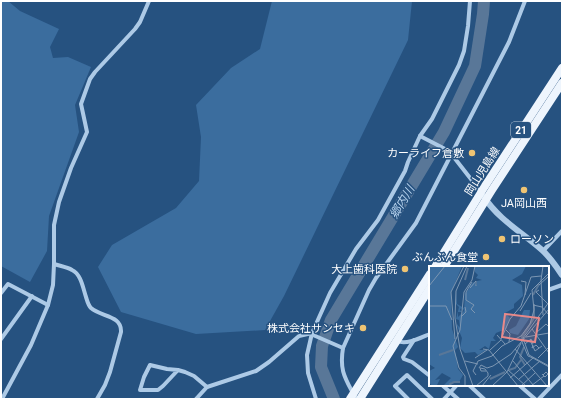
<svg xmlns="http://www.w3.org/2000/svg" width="563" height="400" viewBox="0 0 563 400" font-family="Roboto,'Noto Sans JP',sans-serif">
	<rect width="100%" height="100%" fill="#265280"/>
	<g fill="#3b6d9e">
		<polygon points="1,1 8,1 20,11 59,29 50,47 53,58 68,57 91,67 75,105 79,132 49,216 47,251 30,282 1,266"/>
		<polygon points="272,1 412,1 408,40 284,296 265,330 196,334 121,312 98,267 112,245 176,208 199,181 201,137 196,105 231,68 260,49"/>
	</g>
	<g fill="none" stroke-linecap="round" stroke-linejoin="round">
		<polyline stroke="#597798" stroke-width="12" points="334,399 321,367 322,346 331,320 444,132 475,66 483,14 484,1"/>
		<g stroke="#adcae6" stroke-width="4">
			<polyline points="420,136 449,151 474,183 481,193"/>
			<polyline points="543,251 562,231"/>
			<path d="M54 264C60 266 67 267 72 270 81 274 83 288 86 297 87 300 88 305 91 308 101 317 122 315 121 332L110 372 105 385 97 399"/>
			<polyline points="548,290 562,285"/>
			<polyline points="1,293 8,284 48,305"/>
			<polyline points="312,333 313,335 343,348"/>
			<polyline points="1,339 32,296"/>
			<polyline points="414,340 403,357 404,359 412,362 430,376"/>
			<path d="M397 341C407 345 420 338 430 334"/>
			<polyline points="178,370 163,386 158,390 140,390 144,377 150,365 167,369 178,370 185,372 194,376 207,387"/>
			<polyline points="442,385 458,399"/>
			<polyline points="469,385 484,399"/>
			<polyline points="519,385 535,399"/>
			<polyline points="2,399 31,345 48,305 53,285 54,264 54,225 59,202 71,168 87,132 81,104 90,79 95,72 135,29 140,22 149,1"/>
			<polyline points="196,399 207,387 256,371 269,362 299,336 312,333"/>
			<polyline points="316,399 308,373 307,355 312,333 330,293 356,249 378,220 405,171 408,162 420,136 432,119 459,65 464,51 468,26 470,1"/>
			<path d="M356 399C346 379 339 372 343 348L369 290 376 278 416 223 509 42 525 1"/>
			<polyline points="408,399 395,386 407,375 432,399"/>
			<polyline points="444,399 457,385"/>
			<polyline points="539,399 562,375"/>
		</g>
		<path stroke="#adcae6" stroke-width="6" d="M484 197C499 220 523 233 542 250 550 257 556 266 562 275"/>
		<g stroke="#eef5fd" stroke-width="8">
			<polyline points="435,267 485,186 562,68"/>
			<polyline points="444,267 492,190 562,83"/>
			<polyline points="350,399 430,274"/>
			<polyline points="360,399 430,288"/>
		</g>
	</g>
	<g fill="#efc473" stroke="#265280" stroke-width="1.5">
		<circle cx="472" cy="153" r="4"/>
		<circle cx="524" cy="190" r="4"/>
		<circle cx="502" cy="239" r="4"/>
		<circle cx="486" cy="257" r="4"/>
		<circle cx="405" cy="269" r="4"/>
		<circle cx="363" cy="328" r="4"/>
	</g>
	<g text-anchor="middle" stroke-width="3" stroke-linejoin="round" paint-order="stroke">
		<rect fill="#265280" stroke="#becbd9" stroke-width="1" x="511" y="122" width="20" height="16" rx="3"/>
		<g font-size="10" font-weight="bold" fill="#fff">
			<text x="521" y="134">21</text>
		</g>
		<g font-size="11" fill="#fff" stroke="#265280" text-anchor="end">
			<text x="464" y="157">カーライフ倉敷</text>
			<text x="524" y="207" text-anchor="middle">JA岡山西</text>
			<text x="510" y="243" text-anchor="start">ローソン</text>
			<text x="478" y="261">ぶんぶん食堂</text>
			<text x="397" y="273">大上歯科医院</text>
			<text x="355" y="332">株式会社サンセキ</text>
		</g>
		<g font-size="11" fill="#fff" stroke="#265280">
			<text transform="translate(482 171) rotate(-58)" y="4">岡山児島線</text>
		</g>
		<g font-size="12" font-style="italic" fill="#b9d4ee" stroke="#265280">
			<text transform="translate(402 202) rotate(-59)" y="4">郷内川</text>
		</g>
	</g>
	<g transform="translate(429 266)">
		<rect width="120" height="120" fill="#265280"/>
		<path d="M0 0H33L22 27 23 63 29 81 26 84 29 103 34 109 30 116H22V120H14L22 112 13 107 6 114 11 113 8 119 3 120 0 116V105L6 102 0 98ZM46 0H97L93 8 83 14 93 19 94 30 85 38V42L76 47 81 52 77 63 67 67 64 72 67 75H62L60 83 56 80 50 84H57L49 89 46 86 36 87 31 82 33 72 28 60V58L31 62 30 54 27 53 30 41 27 38 28 24V38L35 42 34 45 32 42 31 44 33 46H29V51L35 45 36 28 41 21 38 22 45 16 48 20V15L53 14 47 12 49 9 46 6ZM95 44H101L100 53 89 69 81 67 80 64 87 60Z" fill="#3b6d9e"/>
		<path fill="none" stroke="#597798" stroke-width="2" d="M36 14 39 2M104 29 110 18M94 76 93 71 105 52V38M95 81 91 91 96 99M10 89 24 84M80 104 86 102 92 94M61 113 76 106M22 120 21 118 25 116H31"/>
		<path fill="none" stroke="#7d97b3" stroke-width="1" d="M38 0 27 25 26 52 31 83 44 120M92 15 97 16 96 29M43 16 37 26V34L45 39 42 43 46 47M110 19 120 10M0 20 16 0M41 22 47 15V20M110 24 107 26 120 39M120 36 94 72 100 89 120 100M104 39 113 41 120 49M0 40H17L23 54M91 45 102 27M114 49 112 14 114 0M32 51 37 46 36 41M103 63 120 87M77 64 81 68 80 76M107 67 117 58 120 61M68 69 76 78M97 71 120 67M26 73 22 26 35 0M72 73 81 53 92 40 102 11 112 10M101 74 106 85 113 80M93 76 99 90 104 92M96 78 102 73 104 78M104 79 103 82 107 79 110 82M54 83 60 84 89 120M86 83 118 120M61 84 72 74M46 92 58 84M109 92 120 81M36 95 49 98M84 95 105 120M64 100 82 88 120 43M50 102 52 99 58 102 64 100M79 104 97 120M113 108 116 111 119 108 117 106 114 109M47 109 44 105 49 95 63 90 73 80 92 70 101 58 105 44 103 24 120 7M81 112 104 92 120 101M90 113 111 95M36 120V110L30 102 24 80 31 64 35 26 43 14 46 0M47 120 59 110V107L56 103 51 102 52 105H57M53 120 62 109M63 120 78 106 92 77M92 120 106 107M102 120 115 110"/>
		<path fill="#e88989" fill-opacity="0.15" stroke="#e88989" stroke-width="2" d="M76 48 110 52 106 76 73 71Z"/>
		<rect width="120" height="120" fill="none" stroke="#fff" stroke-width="2"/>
	</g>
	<rect width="563" height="400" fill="none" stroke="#ffffff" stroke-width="4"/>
</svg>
